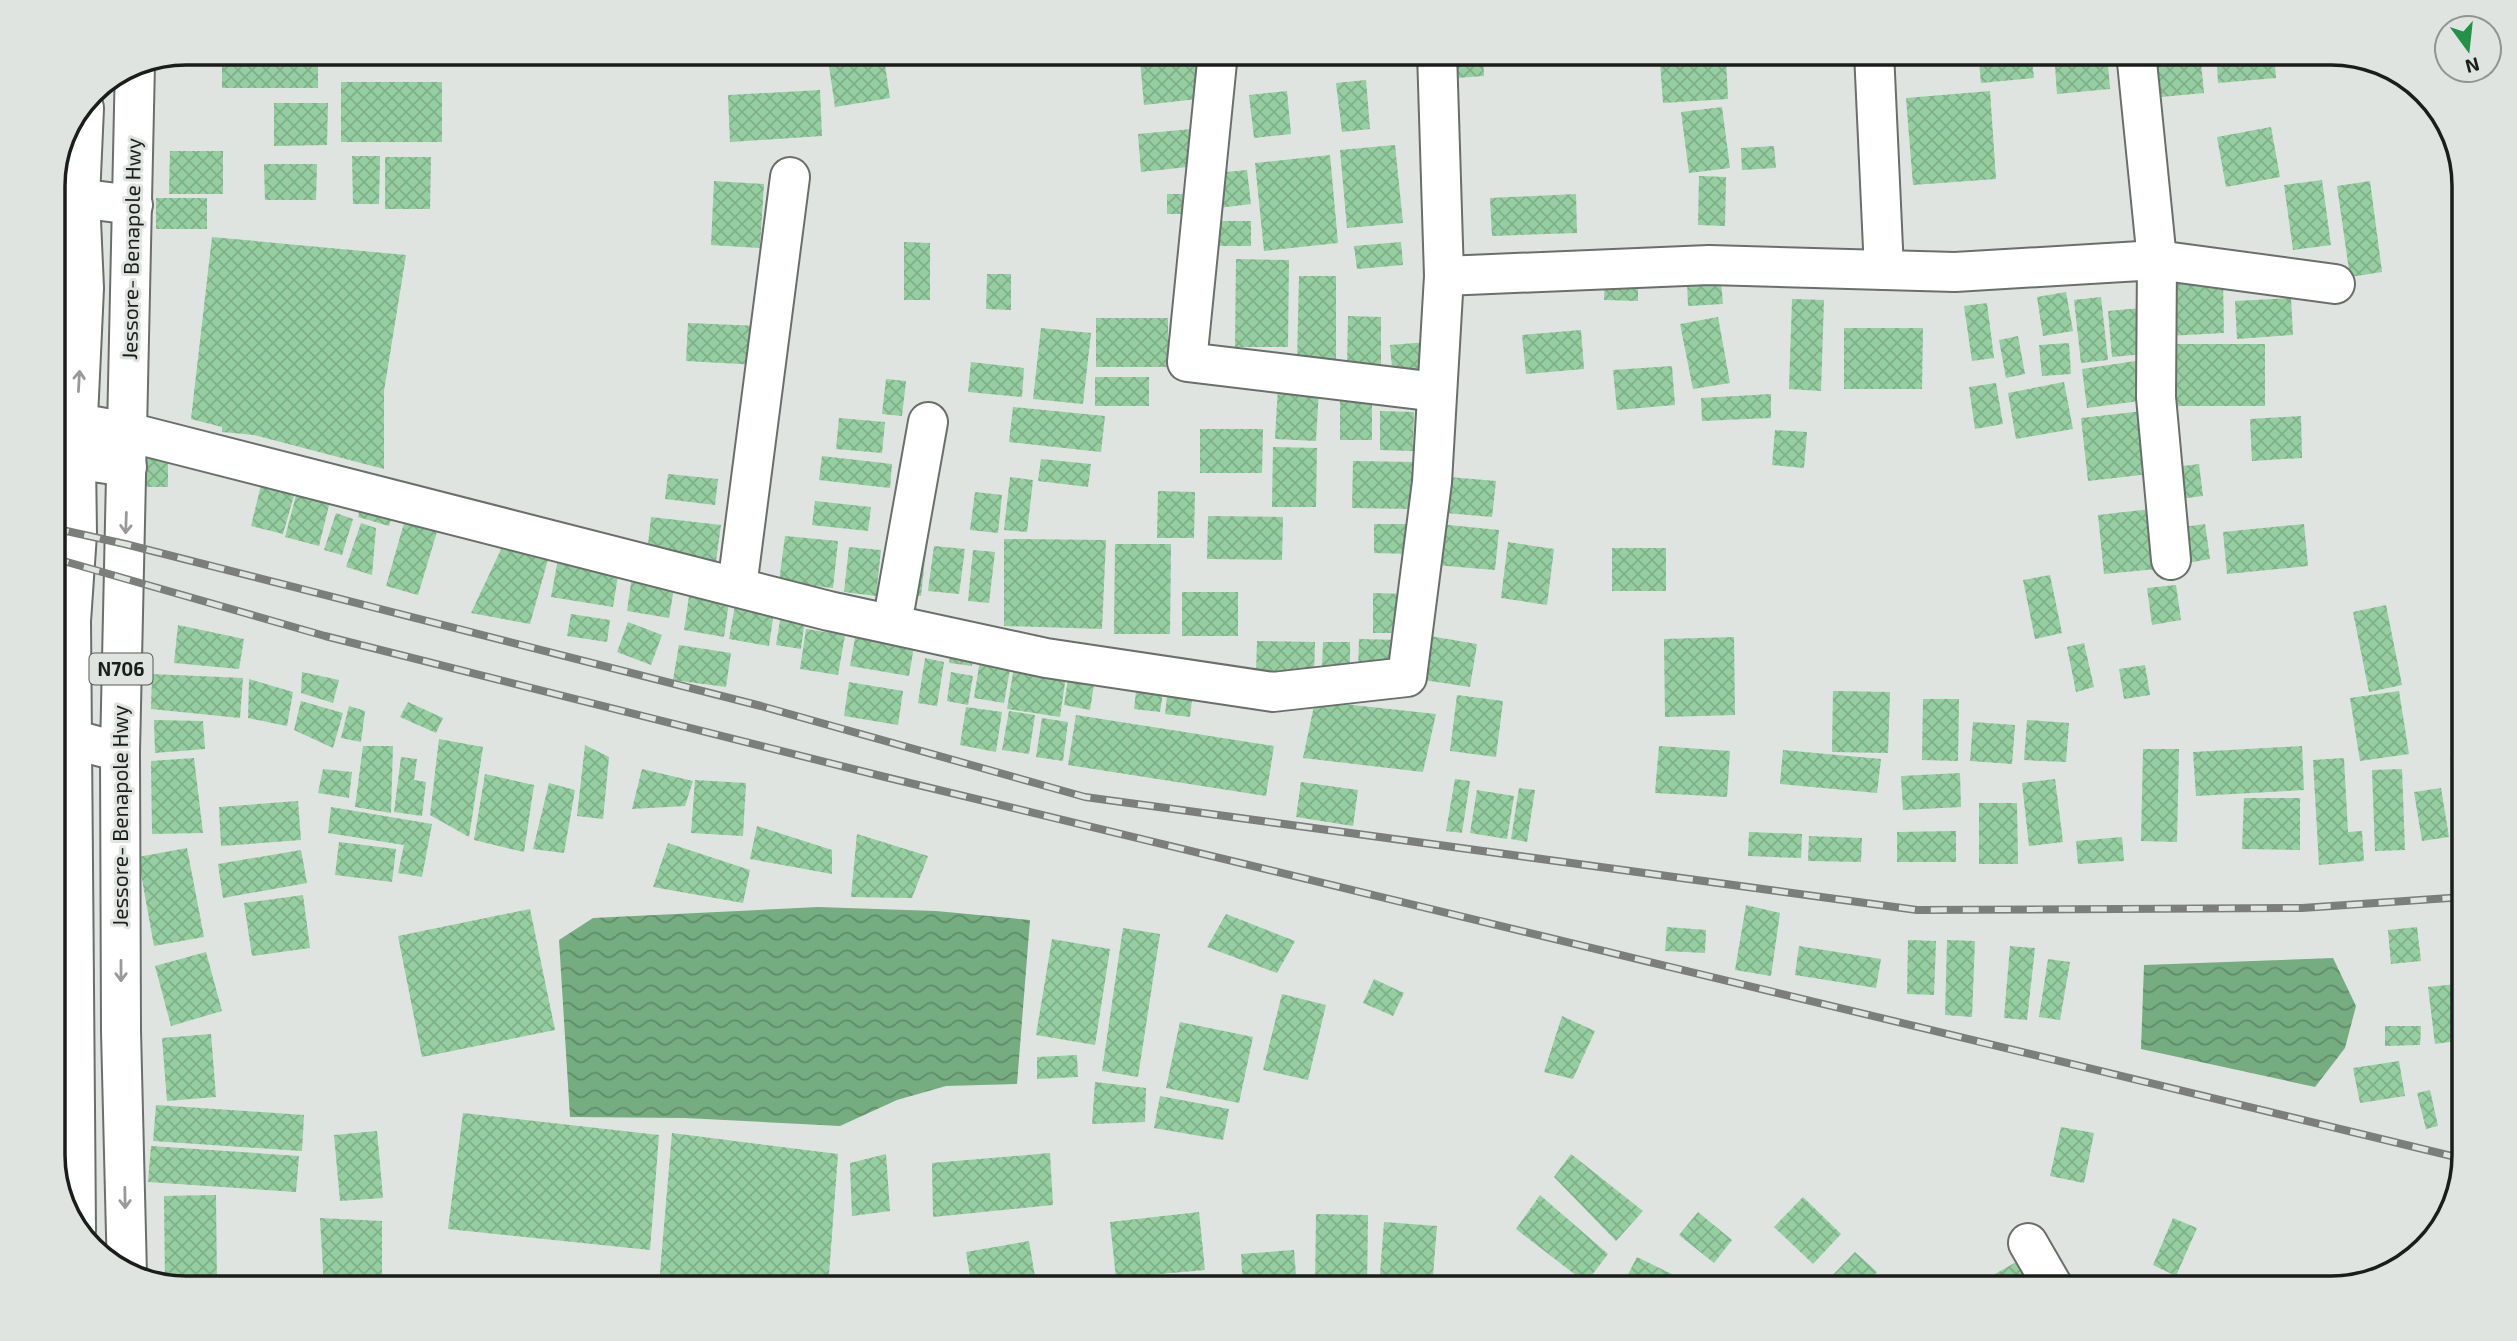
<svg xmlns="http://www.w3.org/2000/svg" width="2517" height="1341" viewBox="0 0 2517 1341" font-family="'Exo 2',sans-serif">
	<defs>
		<pattern id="water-waves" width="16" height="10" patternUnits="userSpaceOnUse" patternTransform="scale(1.75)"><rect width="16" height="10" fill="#75ad80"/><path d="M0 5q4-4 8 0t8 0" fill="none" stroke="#5f8c68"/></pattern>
		<pattern id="building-cross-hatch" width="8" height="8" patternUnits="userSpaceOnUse" patternTransform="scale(1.75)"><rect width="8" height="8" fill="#95cea0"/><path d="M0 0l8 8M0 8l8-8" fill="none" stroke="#80b089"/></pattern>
	</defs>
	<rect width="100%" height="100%" fill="#dfe4e0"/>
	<g fill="url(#water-waves)">
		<polygon points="818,907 936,911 1030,920 1017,1084 946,1086 897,1100 840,1126 685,1118 570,1117 559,940 593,918"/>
		<polygon points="2333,958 2356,1006 2345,1048 2315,1087 2141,1049 2144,965"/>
	</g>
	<g fill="url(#building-cross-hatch)">
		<rect x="525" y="52" width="87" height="7"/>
		<polygon points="636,52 704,52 705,55 636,58"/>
		<polygon points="827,52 883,52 890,98 835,107"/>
		<polygon points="1263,52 1301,52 1302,60 1264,63"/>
		<polygon points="1456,52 1483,52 1484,76 1457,78"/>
		<polygon points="1978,52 2031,52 2034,78 1981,83"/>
		<polygon points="2054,52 2107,52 2110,89 2057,94"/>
		<polygon points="2147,52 2200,52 2204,93 2151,98"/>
		<polygon points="2216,52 2274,52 2276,78 2218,83"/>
		<polygon points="1202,53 1206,98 1144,105 1140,60"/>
		<polygon points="318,57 318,88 222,88 222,58"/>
		<polygon points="1726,58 1728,99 1663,103 1660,62"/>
		<polygon points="1366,80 1370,129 1342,132 1336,83"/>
		<rect x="341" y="82" width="101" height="60"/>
		<polygon points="820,90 822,136 730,142 728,95"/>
		<polygon points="1287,91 1291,134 1254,138 1249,95"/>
		<polygon points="1990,91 1996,179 1913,185 1906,98"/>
		<polygon points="274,103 328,103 327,145 274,146"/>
		<polygon points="1722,107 1730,168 1689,173 1681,112"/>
		<polygon points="2271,127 2280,177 2226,187 2217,137"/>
		<polygon points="1192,129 1197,166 1141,172 1138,134"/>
		<polygon points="1395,145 1403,223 1347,228 1340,150"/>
		<polygon points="1774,146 1776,168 1742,170 1741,148"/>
		<polygon points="170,151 223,151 223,194 169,194"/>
		<polygon points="1330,155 1338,243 1264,251 1255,163"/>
		<polygon points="352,156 380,156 379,204 353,204"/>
		<polygon points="385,157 431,157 430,209 385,209"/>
		<polygon points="264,164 317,164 316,200 265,200"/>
		<polygon points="1247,170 1251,204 1218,208 1215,173"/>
		<polygon points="1699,176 1726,177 1725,226 1698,225"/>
		<polygon points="2322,180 2331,245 2293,250 2284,185"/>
		<polygon points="714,181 764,184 760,248 711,245"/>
		<polygon points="2370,181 2382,272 2350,277 2337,186"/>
		<polygon points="1167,194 1183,194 1182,214 1167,214"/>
		<polygon points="1576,194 1577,233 1492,236 1490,198"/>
		<rect x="156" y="198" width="51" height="31"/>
		<polygon points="53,210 72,211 71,251 53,249"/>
		<rect x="1213" y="221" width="38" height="25"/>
		<polygon points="212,237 406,255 384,391 384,469 254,435 222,432 222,427 191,419"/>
		<polygon points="904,242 930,243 930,300 904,300"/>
		<polygon points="1401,242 1403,265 1357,269 1354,246"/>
		<polygon points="1236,259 1289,260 1288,347 1235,347"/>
		<rect x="53" y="262" width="17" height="69"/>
		<polygon points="987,274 1011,274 1011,310 986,309"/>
		<polygon points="1605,274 1638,275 1638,301 1604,300"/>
		<polygon points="1299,276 1336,276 1336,362 1297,362"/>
		<polygon points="2223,280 2224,333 2167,336 2165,282"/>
		<polygon points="1721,281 1723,304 1688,306 1687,283"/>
		<polygon points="2066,292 2073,331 2043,336 2037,297"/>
		<polygon points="2101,297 2108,360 2081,363 2074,300"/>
		<polygon points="2291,298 2293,335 2237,339 2235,301"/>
		<polygon points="1792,299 1824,300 1821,391 1789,389"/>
		<polygon points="1987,303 1994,358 1972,361 1964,306"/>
		<polygon points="2141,308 2145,354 2112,357 2108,311"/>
		<polygon points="1348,316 1381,317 1381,368 1347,368"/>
		<polygon points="1718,317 1730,383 1693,389 1680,324"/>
		<rect x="1096" y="318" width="72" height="49"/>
		<polygon points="688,323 760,326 758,365 686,361"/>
		<polygon points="1041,328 1091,333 1083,404 1033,399"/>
		<polygon points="1844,328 1923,328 1922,389 1844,389"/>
		<polygon points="1581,330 1584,369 1526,374 1522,335"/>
		<polygon points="2018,336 2025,374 2006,378 1999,340"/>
		<polygon points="1427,342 1431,375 1393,379 1390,345"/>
		<polygon points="2069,343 2071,374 2042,376 2039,345"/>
		<rect x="2165" y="344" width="100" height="62"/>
		<polygon points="2142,360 2147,400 2087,408 2082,369"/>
		<polygon points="971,362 1024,368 1022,397 968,392"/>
		<polygon points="1672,366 1675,405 1617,410 1613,370"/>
		<rect x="1095" y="377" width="54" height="29"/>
		<polygon points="886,379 906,381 902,416 882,414"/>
		<polygon points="2064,382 2073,429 2016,439 2008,393"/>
		<polygon points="1996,383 2003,424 1975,429 1969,387"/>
		<polygon points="1278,386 1319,389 1316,441 1275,439"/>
		<polygon points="1771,394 1771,418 1702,421 1701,398"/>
		<rect x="1340" y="400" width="32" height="40"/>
		<polygon points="1013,407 1105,416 1101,452 1009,442"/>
		<polygon points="1380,411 1414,412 1413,451 1380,450"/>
		<polygon points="2143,411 2150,474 2088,481 2081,418"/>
		<polygon points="2301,416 2302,458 2252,461 2250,419"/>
		<polygon points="839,418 885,422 882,453 836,449"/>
		<polygon points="1200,429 1263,429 1262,473 1200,473"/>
		<polygon points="1775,430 1807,432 1804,468 1772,465"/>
		<polygon points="1273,447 1317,448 1316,507 1272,507"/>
		<rect x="142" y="454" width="26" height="33"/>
		<polygon points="822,456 892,464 890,488 819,480"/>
		<polygon points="1041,459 1091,464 1088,487 1038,481"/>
		<polygon points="1353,461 1415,462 1414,509 1352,508"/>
		<polygon points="2199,464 2203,496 2171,500 2167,468"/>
		<polygon points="668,474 718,479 715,505 665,499"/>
		<polygon points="1438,476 1496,481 1492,517 1434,512"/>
		<polygon points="263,477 297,485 283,534 251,526"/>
		<polygon points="1010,477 1033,480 1027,532 1004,530"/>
		<polygon points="298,488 331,497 319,546 285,537"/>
		<polygon points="1158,491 1195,492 1194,538 1157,538"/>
		<polygon points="975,492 1002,495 998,533 970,530"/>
		<polygon points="362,501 394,510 389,526 358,517"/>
		<polygon points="815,501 871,507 868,531 812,525"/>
		<polygon points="2151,509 2157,569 2104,574 2098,515"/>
		<polygon points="336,513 353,519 342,555 324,550"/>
		<polygon points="406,516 439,525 418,595 386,586"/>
		<polygon points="1208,516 1283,517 1282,560 1207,559"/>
		<polygon points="651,517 721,525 716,561 647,554"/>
		<polygon points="361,523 376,528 372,575 346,567"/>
		<polygon points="1374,524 1410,524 1409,554 1374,553"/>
		<polygon points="1439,524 1499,530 1495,570 1435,565"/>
		<polygon points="2205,524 2210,559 2181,564 2176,528"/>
		<polygon points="2304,524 2308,566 2227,574 2223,532"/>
		<polygon points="785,536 838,541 833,588 779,582"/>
		<polygon points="1004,539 1106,540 1102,629 1004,626"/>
		<polygon points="1508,542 1554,549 1547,605 1501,598"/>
		<polygon points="504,543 549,556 530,624 471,613"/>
		<polygon points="1115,544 1171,544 1170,634 1114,634"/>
		<polygon points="934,546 965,549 959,594 928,591"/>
		<polygon points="849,547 881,550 876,596 844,592"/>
		<rect x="1612" y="548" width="54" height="43"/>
		<polygon points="908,549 926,550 921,596 903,595"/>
		<polygon points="973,550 995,552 989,603 968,601"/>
		<polygon points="558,559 619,569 613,607 551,597"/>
		<polygon points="2050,575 2062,633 2035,639 2023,580"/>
		<polygon points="632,576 675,582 669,618 627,611"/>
		<polygon points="2176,585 2181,620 2152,625 2147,588"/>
		<rect x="1182" y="592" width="56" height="44"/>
		<polygon points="1373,593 1406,594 1405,633 1373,633"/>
		<polygon points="689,596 729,602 724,637 684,630"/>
		<polygon points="735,605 774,611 769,646 729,639"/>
		<polygon points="2386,605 2402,685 2369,692 2353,612"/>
		<polygon points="571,614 610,620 607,642 567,636"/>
		<polygon points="781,614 805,619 801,649 776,645"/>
		<polygon points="628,622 662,635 651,665 617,652"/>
		<polygon points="178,625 244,639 239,669 174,663"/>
		<polygon points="806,629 845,635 838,675 800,669"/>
		<polygon points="856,632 915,640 909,676 850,666"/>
		<polygon points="1424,635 1477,644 1470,687 1417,679"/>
		<polygon points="1734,637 1735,715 1665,717 1664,639"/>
		<polygon points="1359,639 1400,640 1400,669 1358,668"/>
		<polygon points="1257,641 1315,642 1314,675 1256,675"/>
		<polygon points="1323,642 1350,642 1350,668 1322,668"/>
		<polygon points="2084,643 2094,687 2076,692 2067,647"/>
		<polygon points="679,645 731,653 726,687 673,680"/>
		<polygon points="951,650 974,653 972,666 949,663"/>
		<polygon points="981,654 1012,658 1004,703 974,698"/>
		<polygon points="925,658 944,662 937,706 918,703"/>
		<polygon points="1015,661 1067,669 1060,717 1007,709"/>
		<polygon points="2145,665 2150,695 2124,699 2119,669"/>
		<polygon points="1070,667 1096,671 1090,710 1064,705"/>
		<polygon points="302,672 339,680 333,703 301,693"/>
		<polygon points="951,672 973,676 968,705 947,701"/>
		<polygon points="152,674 243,678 240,718 151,709"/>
		<polygon points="249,679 293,692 287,726 248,718"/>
		<polygon points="849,682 903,691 898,725 844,716"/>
		<polygon points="1137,683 1164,686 1160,712 1134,709"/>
		<polygon points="1168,688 1193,691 1190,717 1165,714"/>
		<polygon points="1833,691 1890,692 1888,753 1832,752"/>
		<polygon points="2399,691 2409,754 2360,761 2350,698"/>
		<polygon points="1457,695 1503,701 1496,757 1450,751"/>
		<polygon points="1923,699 1959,699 1958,761 1922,760"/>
		<polygon points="301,701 343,713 333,748 294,730"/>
		<polygon points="1315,701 1436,714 1423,772 1303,758"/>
		<polygon points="408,702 443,718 436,733 400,717"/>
		<polygon points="349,706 365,711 361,742 341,738"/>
		<polygon points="966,707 1002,712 996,752 960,745"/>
		<polygon points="1009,711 1035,715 1029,754 1002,750"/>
		<polygon points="1076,715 1274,746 1266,796 1068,765"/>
		<polygon points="1042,718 1068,722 1063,761 1036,757"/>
		<polygon points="154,720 203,721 205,749 155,753"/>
		<polygon points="2027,720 2069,723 2066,762 2024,760"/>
		<polygon points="1973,722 2015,725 2012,764 1970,761"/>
		<polygon points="439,739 483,747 469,837 430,815"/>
		<polygon points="585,745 609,757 603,819 577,816"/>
		<polygon points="363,746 393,746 391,813 355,807"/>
		<polygon points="1659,746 1730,751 1727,797 1655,793"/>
		<polygon points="2302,746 2304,790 2196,796 2193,752"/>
		<polygon points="2143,749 2179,749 2177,842 2141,841"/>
		<polygon points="1783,750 1881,759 1877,793 1780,784"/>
		<polygon points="2464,756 2464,851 2463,851 2450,758"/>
		<polygon points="401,757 417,759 414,780 426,782 422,816 394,812"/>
		<polygon points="194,758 203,833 152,834 151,761"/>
		<polygon points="2344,758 2348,832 2362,831 2364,861 2319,865 2313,760"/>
		<polygon points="323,769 352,772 349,798 318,793"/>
		<polygon points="642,769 693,781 685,806 632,809"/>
		<polygon points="2402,769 2405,850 2375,851 2372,770"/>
		<polygon points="1960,773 1961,807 1903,810 1901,776"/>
		<polygon points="485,774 534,785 524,852 474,840"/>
		<polygon points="1455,779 1470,781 1462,833 1446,831"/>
		<polygon points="2055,779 2063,842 2029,846 2022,783"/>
		<polygon points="695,780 746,783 743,836 691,833"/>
		<polygon points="1301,782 1358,790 1353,826 1296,817"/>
		<polygon points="549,783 575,790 564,853 533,849"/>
		<polygon points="1519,788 1535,790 1527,842 1511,839"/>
		<polygon points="2441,788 2449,837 2422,841 2414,792"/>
		<polygon points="1477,790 1514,796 1507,839 1470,833"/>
		<polygon points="2244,798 2300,798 2300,850 2242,849"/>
		<polygon points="298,801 301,840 221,846 219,807"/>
		<polygon points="1979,803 2017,803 2018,864 1979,864"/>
		<polygon points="331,807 432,824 422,877 398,873 404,845 328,833"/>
		<polygon points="757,826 832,850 832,874 750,859"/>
		<polygon points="1956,831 1956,862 1897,862 1897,832"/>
		<polygon points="1749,832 1802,834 1801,858 1748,856"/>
		<polygon points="857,834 928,856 912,898 851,897"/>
		<polygon points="1809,836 1862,838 1861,862 1808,861"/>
		<polygon points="2122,837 2124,861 2078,864 2076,841"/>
		<polygon points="339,842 396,849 392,882 335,875"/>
		<polygon points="668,843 750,870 743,903 653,887"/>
		<polygon points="187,848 204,937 154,946 138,857"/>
		<polygon points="301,850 307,883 223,898 218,864"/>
		<polygon points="53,886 56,886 59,955 53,955"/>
		<polygon points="303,895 310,948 252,956 244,903"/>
		<polygon points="1746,905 1780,913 1771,976 1735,970"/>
		<polygon points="530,909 555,1030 422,1057 398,936"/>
		<polygon points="1226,914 1295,941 1277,973 1207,947"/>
		<polygon points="1667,927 1706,930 1705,953 1665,951"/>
		<polygon points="2417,927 2421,961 2391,964 2388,930"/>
		<polygon points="1123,928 1160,934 1138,1077 1102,1071"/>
		<polygon points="1052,939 1110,949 1095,1045 1036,1035"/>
		<polygon points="1908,940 1936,941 1934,995 1907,994"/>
		<polygon points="1947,940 1975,941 1972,1017 1945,1015"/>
		<polygon points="1799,946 1881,959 1876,988 1795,975"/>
		<polygon points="2010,946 2035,948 2027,1020 2004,1018"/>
		<polygon points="206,952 222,1011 171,1026 155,966"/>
		<polygon points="2048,959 2070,962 2060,1020 2039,1017"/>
		<polygon points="60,964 63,1005 53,1006 53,965"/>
		<polygon points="1374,979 1404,993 1393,1016 1363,1003"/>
		<polygon points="2457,984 2464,1040 2435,1044 2428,987"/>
		<polygon points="1282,994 1326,1005 1308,1080 1263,1070"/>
		<polygon points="1562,1016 1595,1031 1573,1079 1544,1072"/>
		<polygon points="1180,1022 1253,1037 1239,1103 1166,1088"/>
		<polygon points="2385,1026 2421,1026 2420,1045 2385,1046"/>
		<polygon points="211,1034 216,1097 167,1101 162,1038"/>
		<polygon points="53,1040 55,1040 59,1073 53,1074"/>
		<polygon points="1077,1055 1078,1077 1037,1079 1037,1057"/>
		<polygon points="2399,1061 2405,1096 2360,1103 2353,1068"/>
		<polygon points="1095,1082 1146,1088 1145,1122 1092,1124"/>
		<polygon points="2430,1090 2438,1126 2426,1129 2417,1093"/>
		<polygon points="1160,1096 1229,1109 1223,1140 1154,1128"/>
		<polygon points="156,1105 304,1115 302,1151 153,1141"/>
		<polygon points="463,1113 659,1135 650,1250 448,1229"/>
		<polygon points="2061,1127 2094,1133 2084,1183 2050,1176"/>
		<polygon points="377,1131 383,1198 340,1201 334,1135"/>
		<polygon points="672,1133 838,1154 828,1288 659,1284"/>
		<polygon points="151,1146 299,1156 296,1192 148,1182"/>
		<polygon points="1050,1153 1053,1205 933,1217 932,1163"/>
		<polygon points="886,1154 890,1211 852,1216 850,1163"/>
		<polygon points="1571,1154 1643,1211 1616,1241 1554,1177"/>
		<polygon points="216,1195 217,1282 165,1283 164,1196"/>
		<polygon points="1540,1195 1608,1254 1586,1283 1516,1229"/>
		<polygon points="1803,1197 1841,1234 1813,1264 1774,1227"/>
		<polygon points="1199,1212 1205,1270 1116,1278 1110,1222"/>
		<polygon points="1698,1212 1732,1240 1714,1263 1679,1235"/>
		<polygon points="1316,1214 1368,1215 1367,1288 1315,1288"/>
		<polygon points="320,1218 382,1221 382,1288 324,1288"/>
		<polygon points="2173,1218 2197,1228 2176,1276 2153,1265"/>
		<polygon points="1384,1222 1437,1226 1432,1288 1379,1288"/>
		<polygon points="1029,1241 1037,1288 972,1288 966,1252"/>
		<polygon points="1294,1250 1297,1288 1243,1288 1241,1254"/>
		<polygon points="1855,1252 1877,1272 1861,1288 1837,1288 1828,1280"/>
		<polygon points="1637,1257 1688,1282 1684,1288 1621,1288"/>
		<polygon points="2018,1261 2033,1288 2003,1288 1995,1274"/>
		<polygon points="1193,1282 1193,1288 1137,1288 1137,1287"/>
	</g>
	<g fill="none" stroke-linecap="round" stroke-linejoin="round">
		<g stroke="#6a6f6b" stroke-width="42">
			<g id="minor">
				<polyline points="1218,52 1187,362 1437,392"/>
				<polyline points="1874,52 1884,270"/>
				<polyline points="2136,52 2157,260 2156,397 2171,560"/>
				<polyline points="53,195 133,205"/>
				<polyline points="1444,276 1709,265 1955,272 2157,260 2335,284"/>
				<polyline points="77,423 128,432 829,611 1046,658 1273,692 1407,677 1432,482 1444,276 1437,52"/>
				<polyline points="53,456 127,467"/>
				<polyline points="737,587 790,177"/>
				<polyline points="892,624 928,422"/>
				<polyline points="53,734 120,752"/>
				<polyline points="2028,1243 2054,1288"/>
			</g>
		</g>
		<g stroke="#6a6f6b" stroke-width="42">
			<g id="highway">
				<polyline points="76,1230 71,621 77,534 76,461 84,288 80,198 84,108"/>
				<polyline points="127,1275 121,1031 120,752 135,63"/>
			</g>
		</g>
		<use href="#minor" stroke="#fff" stroke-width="38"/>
		<use href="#highway" stroke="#fff" stroke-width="38"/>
		<g stroke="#7b7e7b" stroke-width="8">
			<g id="rail">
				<polyline points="53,528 125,544 761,706 1085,797 1917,910 2302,908 2464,897"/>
				<polyline points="53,558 325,636 885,777 2464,1159"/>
			</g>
		</g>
		<use href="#rail" stroke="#dfe4e0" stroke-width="5" stroke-dasharray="16" stroke-linecap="butt"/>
	</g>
	<defs><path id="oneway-shaft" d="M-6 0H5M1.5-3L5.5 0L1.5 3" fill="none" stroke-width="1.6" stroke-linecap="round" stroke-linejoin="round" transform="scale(1.75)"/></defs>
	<g stroke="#989998">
		<use href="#oneway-shaft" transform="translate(79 381) rotate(-87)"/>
		<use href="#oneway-shaft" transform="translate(126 523) rotate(92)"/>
		<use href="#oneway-shaft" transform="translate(121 971) rotate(90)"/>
		<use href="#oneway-shaft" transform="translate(125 1198) rotate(89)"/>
	</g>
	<g text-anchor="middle" stroke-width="6" stroke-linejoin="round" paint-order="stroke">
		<rect fill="#dfe4e0" stroke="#565956" stroke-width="2" x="89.5" y="653.5" width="63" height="31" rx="5"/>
		<g font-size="19" font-weight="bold" fill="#1b1d1b">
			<text x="121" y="676">N706</text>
		</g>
		<g font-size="21" fill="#1b1d1b" stroke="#dfe4e0">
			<text transform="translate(132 249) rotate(-89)" y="7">Jessore- Benapole Hwy</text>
			<text transform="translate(121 816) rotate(-90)" y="7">Jessore- Benapole Hwy</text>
		</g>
	</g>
	<path d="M0 0H2517V1341H0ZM186 65H2331A121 121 0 0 1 2452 186V1155A121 121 0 0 1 2331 1276H186A121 121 0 0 1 65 1155V186A121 121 0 0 1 186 65Z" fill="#dfe4e0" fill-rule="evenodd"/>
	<path fill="none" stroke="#1b1d1b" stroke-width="3.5" d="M186 65H2331A121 121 0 0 1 2452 186V1155A121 121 0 0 1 2331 1276H186A121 121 0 0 1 65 1155V186A121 121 0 0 1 186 65Z"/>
	<g transform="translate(2468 49) rotate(165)"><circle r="33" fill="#dfe4e0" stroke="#919491" stroke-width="2"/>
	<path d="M0-5L12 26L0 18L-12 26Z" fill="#249149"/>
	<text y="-10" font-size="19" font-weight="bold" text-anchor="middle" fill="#1b1d1b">N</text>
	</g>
</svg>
